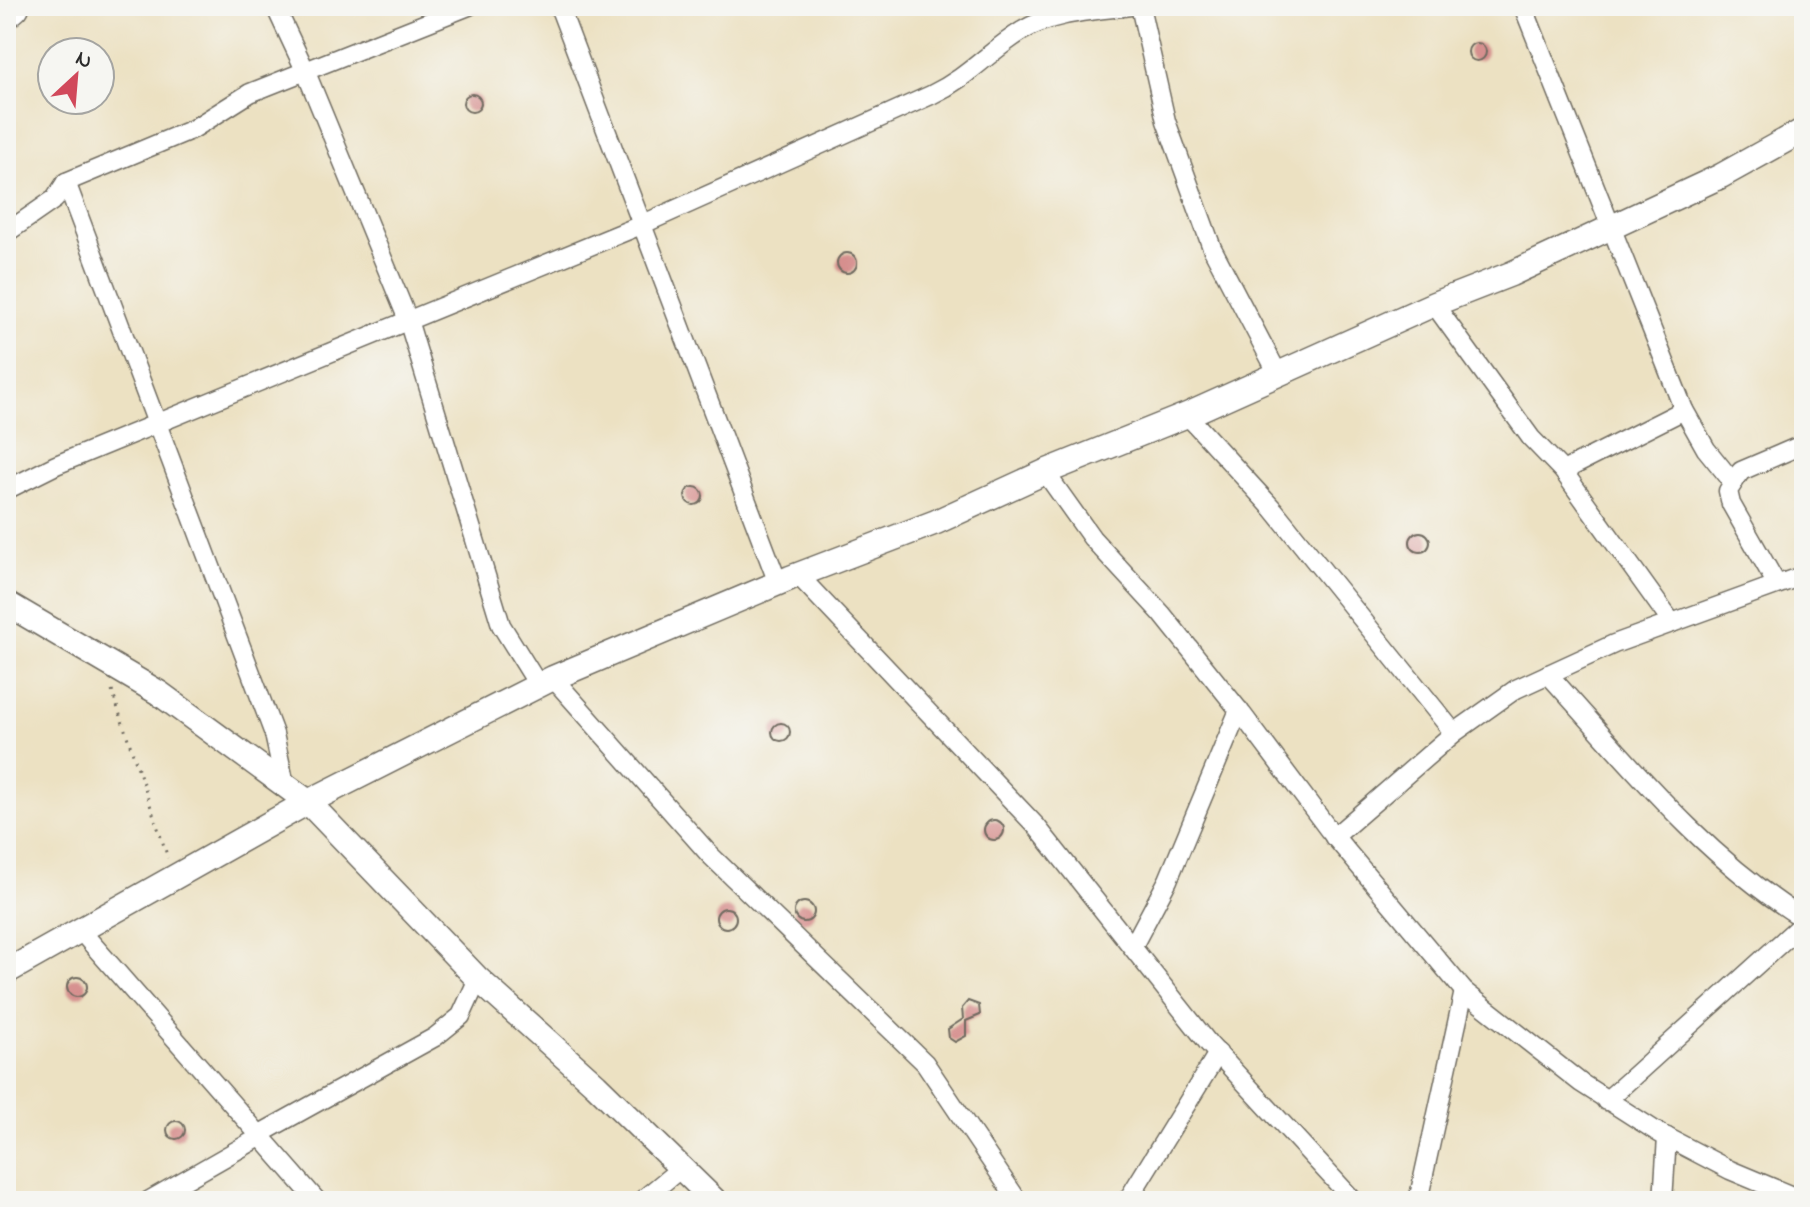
<svg xmlns="http://www.w3.org/2000/svg" width="1810" height="1207" viewBox="0 0 1810 1207" font-family="'Indie Flower',sans-serif">
	<rect width="100%" height="100%" fill="#f6f6f2"/>
	<filter id="ink" filterUnits="userSpaceOnUse"><feTurbulence type="fractalNoise" baseFrequency=".0125" numOctaves="2"/><feDisplacementMap in="SourceGraphic" scale="16" xChannelSelector="R" yChannelSelector="G"/><feConvolveMatrix kernelMatrix="1 2 1 2 8 2 1 2 1" color-interpolation-filters="sRGB"/></filter>
	<filter id="wash" filterUnits="userSpaceOnUse"><feTurbulence type="fractalNoise" baseFrequency=".006" numOctaves="4" result="noise"/><feDisplacementMap in="SourceGraphic" scale="32" xChannelSelector="R" yChannelSelector="G"/><feGaussianBlur stdDeviation="1.8" result="paint"/><feColorMatrix in="noise" values="0 0 0 0 0 0 0 0 0 0 0 0 0 0 0 0 0 1.4 0 .05"/><feComposite in="paint" operator="in"/></filter>
	<g filter="url(#wash)">
		<rect width="100%" height="100%" fill="#ece1c2"/>
		<g id="blocks">
			<g fill="#d68f8e">
				<circle cx="1477" cy="52" r="9"/>
				<circle cx="472" cy="103" r="9"/>
				<circle cx="847" cy="263" r="10"/>
				<circle cx="694" cy="496" r="9"/>
				<circle cx="1420" cy="542" r="10"/>
				<circle cx="781" cy="732" r="9"/>
				<circle cx="994" cy="830" r="10"/>
				<circle cx="804" cy="912" r="10"/>
				<circle cx="726" cy="918" r="10"/>
				<circle cx="77" cy="987" r="10"/>
				<polygon points="968,1001 979,1005 980,1015 966,1021 966,1036 955,1042 949,1038 948,1029 963,1019 962,1008"/>
				<circle cx="176" cy="1130" r="9"/>
			</g>
		</g>
	</g>
	<g filter="url(#ink)">
		<use href="#blocks" fill-opacity="0" stroke="#6f6b60" stroke-width="2"/>
		<g fill="none" stroke-linecap="round" stroke-linejoin="round">
			<g stroke="#6f6b60" stroke-width="21">
				<g id="street">
					<polyline points="275,6 305,70 408,320 501,625 539,686"/>
					<polyline points="559,6 778,583"/>
					<polyline points="1140,6 1166,121 1212,248 1277,372"/>
					<polyline points="1523,6 1684,410 1706,449 1732,481"/>
					<polyline points="66,182 274,734 285,785"/>
					<polyline points="6,233 55,199 66,182 193,129 250,93 469,6"/>
					<polyline points="1434,304 1531,438 1563,471 1672,623"/>
					<polyline points="1187,415 1274,510 1454,733"/>
					<polyline points="1563,471 1684,410"/>
					<polyline points="1045,472 1092,538 1162,614 1242,714 1329,830 1464,991 1581,1083 1659,1133 1730,1170 1804,1201"/>
					<path d="M6 490 56 465 641 225 931 95C969 77 988 52 1022 31 1053 12 1094 11 1130 6"/>
					<polyline points="798,575 1037,827 1209,1044 1354,1201"/>
					<polyline points="1776,583 1731,504 1728,491 1741,471 1804,444"/>
					<path d="M1548 674C1628 762 1702 856 1804 919"/>
					<polyline points="553,678 710,855 925,1063 1018,1201"/>
					<polyline points="1334,837 1454,733 1516,689 1614,644 1804,575"/>
					<polyline points="80,930 317,1201"/>
					<polyline points="1133,946 1168,880 1239,710"/>
					<polyline points="1606,1101 1804,922"/>
					<polyline points="258,1135 435,1037 461,1016 478,979"/>
					<polyline points="148,1201 260,1137"/>
					<polyline points="641,1201 681,1168"/>
					<polyline points="1127,1201 1218,1053"/>
					<polyline points="1418,1201 1464,991"/>
					<polyline points="1663,1201 1667,1137"/>
				</g>
			</g>
			<g stroke="#6f6b60" stroke-width="27">
				<g id="secondary">
					<polyline points="6,603 159,693 308,802 478,979 596,1085 715,1201"/>
					<polyline points="6,972 308,802 553,678 790,578 936,522 1045,472 1187,415 1434,304 1511,274 1721,176 1804,130"/>
				</g>
			</g>
			<g stroke="#6f6b60" stroke-width="35">
				<polyline id="highway" points="6,12 13,6"/>
			</g>
			<polyline stroke="#6f6b60" stroke-width="3" stroke-dasharray="2 6" stroke-linecap="butt" points="112,691 168,858"/>
			<use href="#street" stroke="#fff" stroke-width="18"/>
			<use href="#secondary" stroke="#fff" stroke-width="24"/>
			<use href="#highway" stroke="#fff" stroke-width="32"/>
		</g>
	</g>
	<rect width="1810" height="1207" fill="none" stroke="#f6f6f2" stroke-width="32"/>
	<g transform="translate(76 76) rotate(26)"><circle r="38" fill="#f6f6f2" stroke="#a5a5a2" stroke-width="2"/>
	<path d="M0-6L14 30L0 20L-14 30Z" fill="#d1495b"/>
	<text y="-12" font-size="22" font-weight="bold" text-anchor="middle" fill="#2b2b2b">N</text>
	</g>
</svg>
